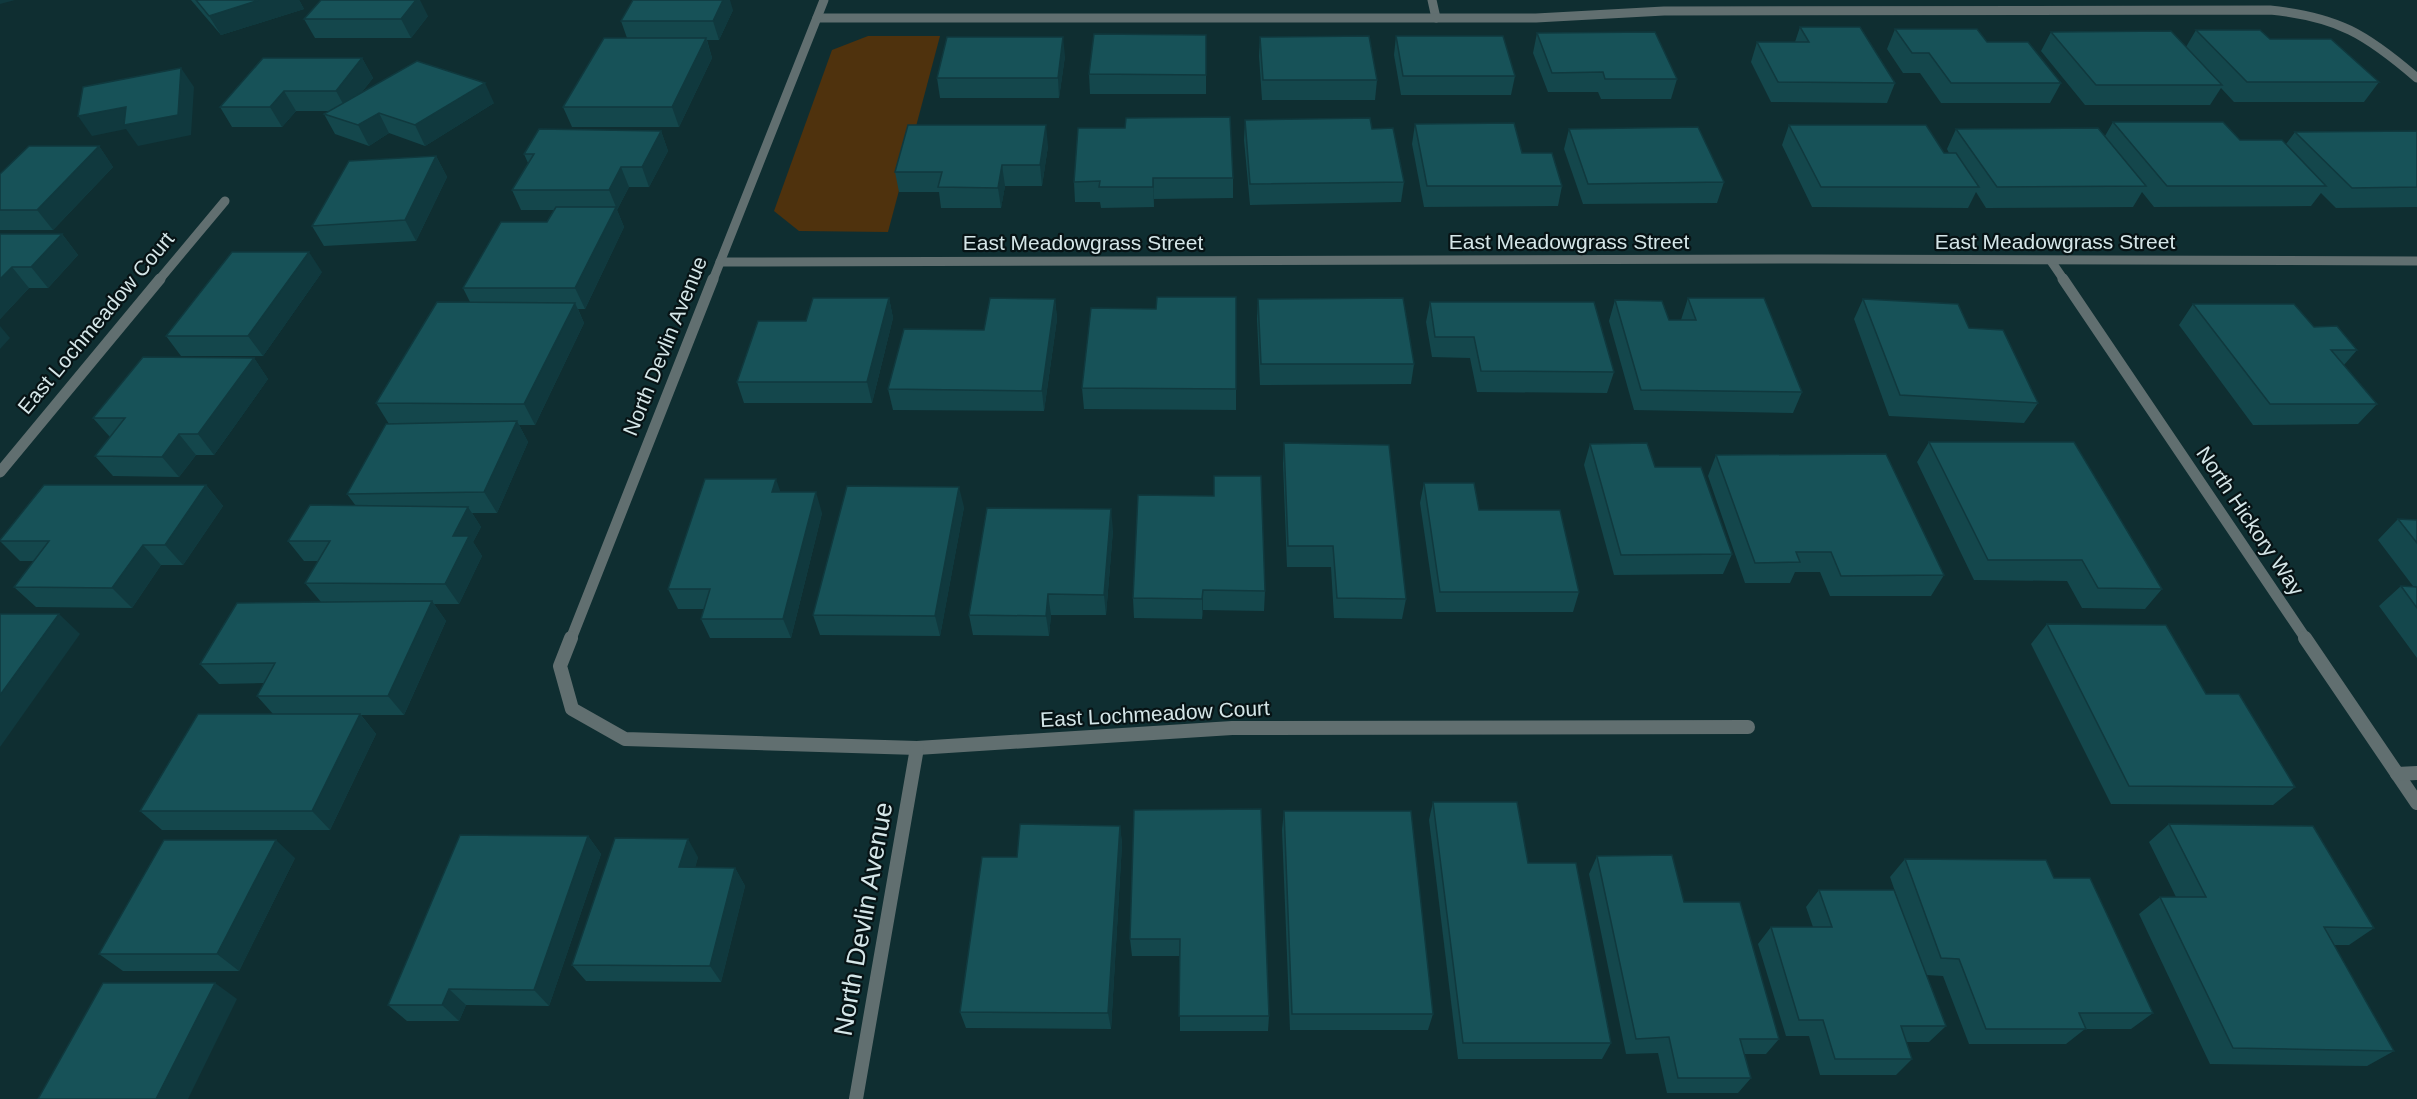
<svg xmlns="http://www.w3.org/2000/svg" width="2417" height="1099" viewBox="0 0 2417 1099" font-family="Arial,sans-serif">
<style>
.green{fill:#4f320d}
.lines{fill:none;stroke-linecap:round;stroke-linejoin:round}
.street-far2{stroke:#616f70;stroke-width:9}
.street-far1{stroke:#616f70;stroke-width:11}
.street{stroke:#616f70;stroke-width:14}
.wall{fill:#14474c}
.shaded-wall{fill:#10393e}
.building{fill:#175258;stroke:#10393e;stroke-width:1.5}
.labels{text-anchor:middle;stroke-width:4.5;stroke-linejoin:round;paint-order:stroke}
.street-label{font-size:21px;fill:#d5e6e8;stroke:#071315}
.near-street-label{font-size:26px;fill:#d5e6e8;stroke:#071315}
</style>
<rect width="100%" height="100%" fill="#0f2e31"/>
<!-- green -->
<polygon class="green" points="868,36 940,36 888,232 799,231 774,211 832,50"/>
<g class="lines">
<!-- street-far2 -->
<g class="street-far2">
<polyline points="1432,0 1436,18"/>
<path d="M817,18h719l128,-7 606,-1c68,7 96,24 147,68"/>
<polyline points="2051,261 2064,280"/>
<polyline points="720,262 1817,259 2417,261"/>
<polyline points="159,280 225,201"/>
<polyline points="713,280 824,0"/>
</g>
<!-- street-far1 -->
<g class="street-far1">
<polyline points="2063,279 2306,639"/>
<polyline points="0,472 160,279"/>
<polyline points="571,639 713,279"/>
</g>
<!-- street -->
<g class="street">
<polyline points="571,638 560,666 572,709 625,739 917,748 1232,728 1748,727"/>
<polyline points="2305,638 2417,803"/>
<polyline points="2397,774 2417,773"/>
<polyline points="856,1099 917,748"/>
</g>
</g>
<!-- wall -->
<g class="wall">
<polygon points="191,0 299,0 304,9 221,35"/>
<polygon points="733,10 719,40 707,40 712,58 679,127 572,127 563,107 627,38 621,21"/>
<polygon points="428,16 411,38 315,38 304,19"/>
<polygon points="1800,27 1895,83 1887,103 1771,102 1751,62 1757,42 1795,42"/>
<polygon points="1895,29 2061,83 2050,103 1941,103 1920,73 1903,73 1887,49"/>
<polygon points="2196,30 2270,39 2379,82 2364,102 2234,102 2221,88 2210,105 2085,105 2041,51 2051,32 2186,47"/>
<polygon points="1537,33 1677,79 1671,99 1601,99 1598,92 1548,92 1533,53"/>
<polygon points="1206,35 1206,94 1090,94 1089,74"/>
<polygon points="1396,36 1515,76 1511,95 1401,95 1394,55"/>
<polygon points="1260,37 1377,80 1375,100 1262,100 1259,56"/>
<polygon points="1065,56 1059,98 940,98 937,78"/>
<polygon points="362,58 373,78 361,93 494,103 425,146 389,133 369,146 335,134 324,114 330,111 296,111 282,127 232,127 220,107"/>
<polygon points="1245,120 1372,129 1404,182 1401,202 1250,205 1244,140"/>
<polygon points="2113,122 2240,140 2286,144 2295,132 2417,131 2417,207 2336,208 2321,193 2311,206 2154,207 2142,192 2133,207 1986,208 1976,192 1968,208 1812,207 1782,145 1789,125 1944,153 1949,153 1947,149 1956,129 2105,136"/>
<polygon points="1415,124 1522,153 1562,186 1558,206 1424,207 1412,144"/>
<polygon points="1078,128 1233,178 1233,198 1154,199 1154,207 1101,208 1100,202 1075,202 1074,182"/>
<polygon points="1569,129 1724,182 1717,203 1583,204 1564,149"/>
<polygon points="661,131 668,151 649,187 629,187 617,210 624,227 585,309 578,309 584,323 535,425 519,425 528,442 497,513 472,513 481,527 473,542 482,556 459,604 434,604 446,621 404,715 361,715 376,734 330,830 162,830 140,811 273,714 257,696 264,683 219,684 200,664 321,602 305,583 318,561 304,561 288,541 356,506 347,494 389,424 376,403 470,302 463,288 547,222 554,210 521,210 512,190 528,163 524,154"/>
<polygon points="99,146 113,167 53,230 0,230 0,174"/>
<polygon points="1048,146 1042,186 1005,186 1001,208 941,208 939,192 899,192 895,172"/>
<polygon points="436,156 447,177 416,241 324,246 312,226"/>
<polygon points="0,234 62,234 78,255 48,288 29,288 0,319"/>
<polygon points="322,272 263,356 181,356 166,336"/>
<polygon points="889,298 893,318 872,403 744,403 737,382"/>
<polygon points="1688,298 1802,392 1793,413 1634,410 1609,321 1615,300 1669,320 1681,320"/>
<polygon points="1055,299 1057,319 1044,411 893,410 888,389 984,330"/>
<polygon points="1258,299 1414,364 1411,384 1260,385 1257,319"/>
<polygon points="1863,299 1969,328 2038,403 2024,423 1889,416 1854,319"/>
<polygon points="1430,302 1614,372 1607,393 1477,392 1470,358 1432,357 1426,322"/>
<polygon points="2193,304 2314,327 2357,350 2344,365 2377,404 2358,424 2253,425 2179,325"/>
<polygon points="254,358 268,379 214,455 196,455 179,477 113,476 95,456 110,437 93,418"/>
<polygon points="1082,388 1236,389 1236,410 1084,409"/>
<polygon points="1929,442 2162,589 2145,609 2082,608 2067,581 1974,580 1917,462"/>
<polygon points="1284,443 1406,599 1402,619 1334,618 1331,567 1287,567 1283,464"/>
<polygon points="1590,444 1655,467 1732,554 1723,574 1614,575 1584,465"/>
<polygon points="1716,455 1944,575 1931,596 1830,596 1820,572 1795,572 1790,583 1745,583 1708,476"/>
<polygon points="1424,483 1479,510 1579,592 1573,612 1436,612 1420,503"/>
<polygon points="206,485 223,506 183,565 161,565 132,608 36,607 14,587 34,561 20,561 0,541 0,540"/>
<polygon points="781,492 822,513 791,638 710,638 701,619 704,609 678,609 668,589"/>
<polygon points="1138,495 1265,591 1264,611 1203,610 1202,619 1134,618 1133,598"/>
<polygon points="964,507 940,636 820,635 813,615"/>
<polygon points="2398,519 2417,520 2417,658 2379,606 2401,586 2413,586 2378,540"/>
<polygon points="1113,530 1106,615 1051,615 1049,636 973,635 969,615"/>
<polygon points="2047,624 2206,694 2295,787 2273,805 2111,804 2031,644"/>
<polygon points="1433,802 1611,1043 1602,1059 1458,1059 1429,820"/>
<polygon points="1134,810 1269,1016 1268,1031 1180,1031 1180,956 1132,956 1130,939"/>
<polygon points="1284,811 1433,1014 1428,1030 1290,1030 1282,830"/>
<polygon points="2169,824 2374,928 2349,945 2334,945 2394,1051 2367,1066 2210,1064 2139,914 2160,897 2176,897 2149,842"/>
<polygon points="1120,826 1122,844 1111,1029 966,1028 960,1012 1017,857"/>
<polygon points="588,836 601,854 549,1006 466,1005 459,1021 407,1021 388,1005"/>
<polygon points="1597,856 1684,902 1779,1039 1766,1054 1744,1054 1751,1078 1738,1093 1667,1093 1658,1053 1626,1054 1589,874"/>
<polygon points="698,857 695,867 735,868 745,886 721,982 586,981 572,965"/>
<polygon points="295,858 239,971 123,971 99,954"/>
<polygon points="1905,859 2054,878 2153,1013 2131,1029 2085,1029 2066,1044 1969,1044 1943,976 1926,975 1946,1026 1929,1042 1906,1042 1912,1059 1896,1075 1820,1075 1809,1036 1786,1036 1758,944 1771,927 1813,927 1806,907 1819,890 1906,923 1890,877"/>
</g>
<!-- shaded-wall -->
<g class="shaded-wall">
<polygon points="0,0 15,0 0,4"/>
<polygon points="259,0 299,0 304,9 221,35 209,16"/>
<polygon points="404,0 420,0 428,16 411,38 401,19"/>
<polygon points="720,0 730,0 733,10 719,40 713,21"/>
<polygon points="1063,37 1065,56 1059,98 1058,78"/>
<polygon points="706,38 712,58 679,127 672,107"/>
<polygon points="362,58 373,78 347,111 336,91"/>
<polygon points="181,68 194,87 191,135 138,146 126,129 92,136 78,116 126,107"/>
<polygon points="485,83 494,103 425,146 415,125"/>
<polygon points="284,91 296,111 282,127 270,107"/>
<polygon points="379,113 389,133 369,146 358,125"/>
<polygon points="1046,125 1048,146 1042,186 1040,165"/>
<polygon points="661,131 668,151 649,187 642,167"/>
<polygon points="99,146 113,167 53,230 37,210"/>
<polygon points="436,156 447,177 416,241 405,220"/>
<polygon points="1002,165 1005,186 1001,208 998,188"/>
<polygon points="621,167 629,187 617,210 624,227 585,309 575,288 616,207 609,190"/>
<polygon points="1153,178 1154,199 1154,207 1153,187"/>
<polygon points="62,234 78,255 48,288 31,267"/>
<polygon points="309,252 322,272 263,356 248,336"/>
<polygon points="12,267 29,288 0,319 0,279"/>
<polygon points="889,298 893,318 872,403 867,382"/>
<polygon points="1055,299 1057,319 1044,411 1042,391"/>
<polygon points="575,303 584,323 535,425 524,404"/>
<polygon points="0,326 10,338 0,349"/>
<polygon points="254,358 268,379 214,455 198,434"/>
<polygon points="517,421 528,442 497,513 484,492"/>
<polygon points="179,434 196,455 179,477 162,457"/>
<polygon points="776,479 783,499 772,492"/>
<polygon points="206,485 223,506 183,565 165,545"/>
<polygon points="959,487 964,507 940,636 935,616"/>
<polygon points="816,492 822,513 791,638 783,619"/>
<polygon points="468,507 481,527 473,542 482,556 459,604 445,584 453,536"/>
<polygon points="1111,509 1113,530 1106,615 1104,595"/>
<polygon points="143,545 161,565 132,608 112,588"/>
<polygon points="1203,590 1203,610 1202,619 1202,599"/>
<polygon points="1048,594 1051,615 1049,636 1046,616"/>
<polygon points="432,601 446,621 404,715 388,696"/>
<polygon points="59,614 80,634 0,747 0,695"/>
<polygon points="360,714 376,734 330,830 312,811"/>
<polygon points="1120,826 1122,844 1111,1029 1108,1013"/>
<polygon points="588,836 601,854 549,1006 534,990"/>
<polygon points="688,839 698,857 691,885 679,867"/>
<polygon points="276,840 295,858 239,971 217,954"/>
<polygon points="735,868 745,886 721,982 710,966"/>
<polygon points="215,983 237,999 188,1099 156,1099"/>
<polygon points="449,989 466,1005 459,1021 442,1005"/>
</g>
<!-- building -->
<g class="building">
<polygon points="196,0 259,0 209,16"/>
<polygon points="321,0 416,0 401,19 304,19"/>
<polygon points="633,0 723,0 713,21 621,21"/>
<polygon points="1800,27 1860,27 1895,83 1778,82 1757,42 1809,42"/>
<polygon points="1895,29 1977,29 1987,42 2028,42 2061,83 1951,83 1929,53 1912,53"/>
<polygon points="2196,30 2260,30 2270,39 2331,39 2379,82 2247,82"/>
<polygon points="2171,31 2222,85 2096,85 2051,32"/>
<polygon points="1655,32 1677,79 1605,79 1603,72 1552,73 1537,33"/>
<polygon points="1094,34 1206,35 1206,75 1089,74"/>
<polygon points="1369,36 1377,80 1263,80 1260,37"/>
<polygon points="1396,36 1503,36 1515,76 1403,76"/>
<polygon points="947,37 1063,37 1058,78 937,78"/>
<polygon points="604,38 706,38 672,107 563,107"/>
<polygon points="263,58 362,58 336,91 284,91 270,107 220,107"/>
<polygon points="417,61 485,83 415,125 379,113 358,125 324,114"/>
<polygon points="181,68 178,115 124,125 126,107 78,116 83,87"/>
<polygon points="1230,117 1233,178 1153,178 1153,187 1099,187 1100,181 1074,182 1078,128 1125,128 1126,118"/>
<polygon points="1370,118 1372,129 1393,128 1404,182 1250,184 1245,120"/>
<polygon points="2113,122 2223,122 2240,140 2282,140 2326,186 2167,186"/>
<polygon points="1514,123 1522,153 1552,153 1562,186 1427,186 1415,124"/>
<polygon points="908,125 1046,125 1040,165 1002,165 998,188 938,187 942,172 895,172"/>
<polygon points="1789,125 1926,125 1944,153 1956,153 1979,187 1821,187"/>
<polygon points="1698,127 1724,182 1588,184 1569,129"/>
<polygon points="2098,128 2146,186 1997,187 1956,129"/>
<polygon points="539,129 661,131 642,167 621,167 609,190 512,190 534,154 524,154"/>
<polygon points="2417,131 2417,187 2352,188 2295,132"/>
<polygon points="29,146 99,146 37,210 0,210 0,174"/>
<polygon points="436,156 405,220 312,226 349,161"/>
<polygon points="556,207 616,207 575,288 463,288 501,222 547,222"/>
<polygon points="0,234 62,234 31,267 12,267 0,279"/>
<polygon points="232,252 309,252 248,336 166,336"/>
<polygon points="1157,297 1236,297 1236,389 1082,388 1091,308 1156,309"/>
<polygon points="813,298 889,298 867,382 737,382 758,321 806,321"/>
<polygon points="990,298 1055,299 1042,391 888,389 904,329 984,330"/>
<polygon points="1403,298 1414,364 1261,364 1258,299"/>
<polygon points="1688,298 1764,298 1802,392 1641,390 1615,300 1662,301 1669,320 1696,320"/>
<polygon points="1863,299 1958,304 1969,328 2003,330 2038,403 1900,395"/>
<polygon points="437,302 575,303 524,404 376,403"/>
<polygon points="1430,302 1594,302 1614,372 1481,371 1474,337 1435,337"/>
<polygon points="2193,304 2294,304 2314,327 2337,326 2357,350 2331,350 2377,404 2270,404"/>
<polygon points="143,357 254,358 198,434 179,434 162,457 95,456 125,418 93,418"/>
<polygon points="517,421 484,492 347,494 386,424"/>
<polygon points="1929,442 2074,442 2162,589 2098,588 2082,560 1988,560"/>
<polygon points="1284,443 1389,445 1406,599 1337,598 1333,546 1288,546"/>
<polygon points="1647,443 1655,467 1701,467 1732,554 1621,555 1590,444"/>
<polygon points="1886,454 1944,575 1841,576 1831,552 1796,552 1800,562 1755,563 1716,455"/>
<polygon points="1214,476 1261,476 1265,591 1203,590 1202,599 1133,598 1138,495 1214,496"/>
<polygon points="705,479 776,479 772,492 816,492 783,619 701,619 710,589 668,589"/>
<polygon points="1424,483 1474,483 1479,510 1560,510 1579,592 1440,592"/>
<polygon points="44,485 206,485 165,545 143,545 112,588 14,587 49,541 0,541 0,540"/>
<polygon points="847,486 959,487 935,616 813,615"/>
<polygon points="310,505 468,507 453,536 469,536 445,584 305,583 330,541 288,541"/>
<polygon points="987,508 1111,509 1104,595 1048,594 1046,616 969,615"/>
<polygon points="2398,519 2417,520 2417,543"/>
<polygon points="2401,586 2417,587 2417,608"/>
<polygon points="432,601 388,696 257,696 275,663 200,664 237,603"/>
<polygon points="0,614 59,614 0,695"/>
<polygon points="2047,624 2166,625 2206,694 2239,694 2295,787 2129,786"/>
<polygon points="198,714 360,714 312,811 140,811"/>
<polygon points="1433,802 1517,802 1528,863 1576,863 1611,1043 1463,1043"/>
<polygon points="1261,809 1269,1016 1179,1016 1180,939 1130,939 1134,810"/>
<polygon points="1284,811 1411,811 1433,1014 1292,1014"/>
<polygon points="1020,824 1120,826 1108,1013 960,1012 982,857 1017,857"/>
<polygon points="2169,824 2313,826 2374,928 2324,927 2394,1051 2233,1048 2160,897 2206,897"/>
<polygon points="460,835 588,836 534,990 449,989 442,1005 388,1005"/>
<polygon points="615,838 688,839 679,867 735,868 710,966 572,965"/>
<polygon points="164,840 276,840 217,954 99,954"/>
<polygon points="1672,855 1684,902 1740,902 1779,1039 1740,1039 1751,1078 1678,1078 1669,1037 1636,1039 1597,856"/>
<polygon points="1905,859 2046,860 2054,878 2090,878 2153,1013 2079,1013 2086,1029 1986,1029 1959,959 1941,958"/>
<polygon points="1819,890 1894,890 1946,1026 1901,1026 1912,1059 1835,1059 1823,1020 1799,1020 1771,927 1832,927"/>
<polygon points="103,983 215,983 156,1099 38,1099"/>
</g>
<g class="labels">
<!-- street labels -->
<g class="street-label">
<text x="1569" y="249">East Meadowgrass Street</text>
<text x="2055" y="249">East Meadowgrass Street</text>
<text x="1083" y="250">East Meadowgrass Street</text>
<text transform="translate(96 323) rotate(-50)" y="7">East Lochmeadow Court</text>
<text transform="translate(665 346) rotate(-68)" y="7">North Devlin Avenue</text>
<text transform="translate(2250 521) rotate(56)" y="7">North Hickory Way</text>
<text transform="translate(1155 714) rotate(-3)" y="7">East Lochmeadow Court</text>
</g>
<!-- near-street labels -->
<g class="near-street-label">
<text transform="translate(863 919) rotate(-80)" y="9">North Devlin Avenue</text>
</g>
</g>
</svg>
